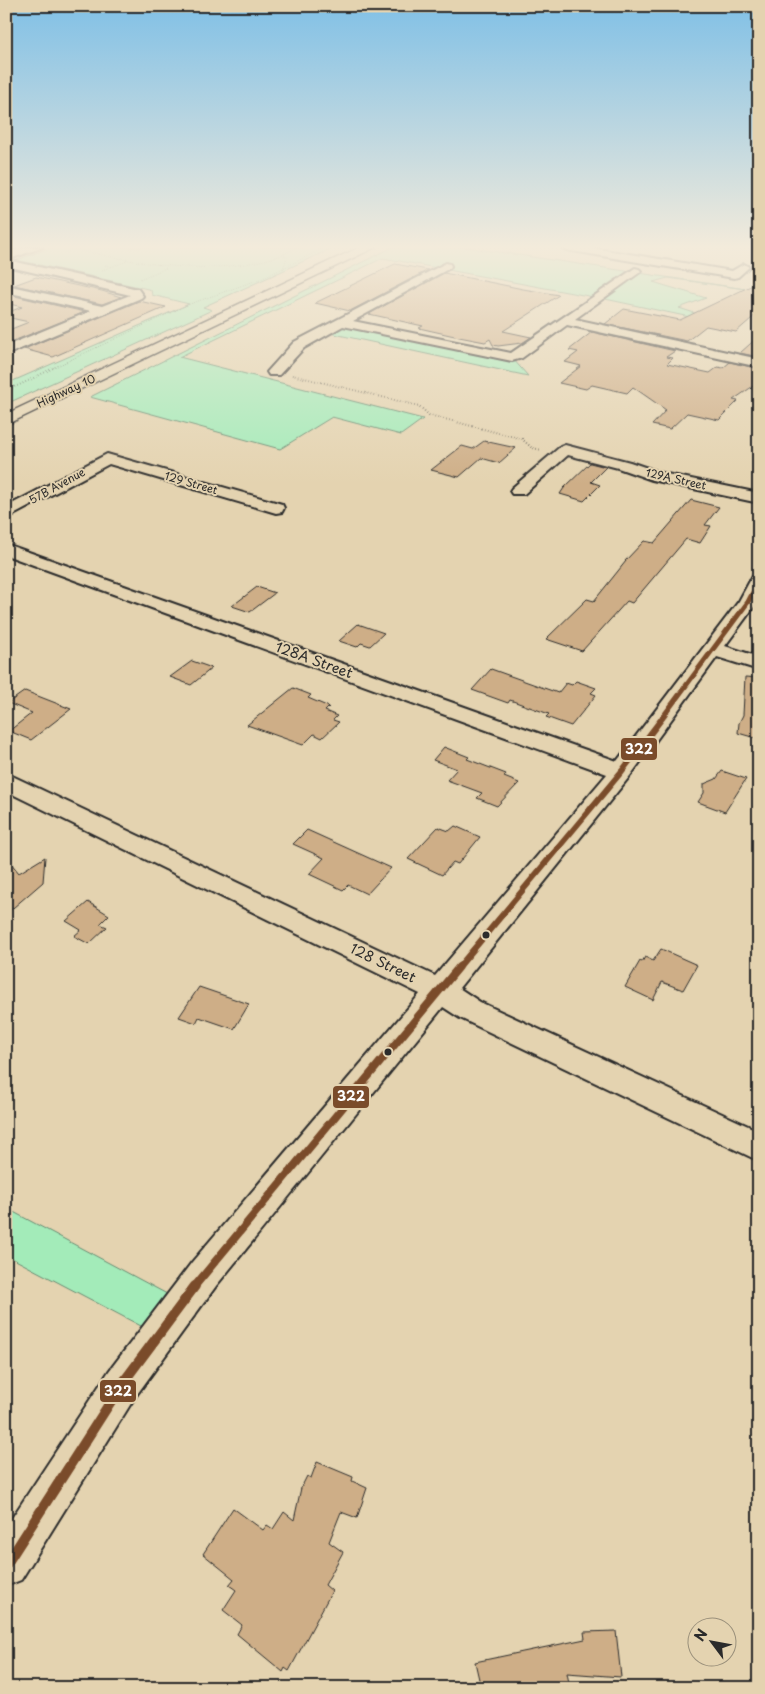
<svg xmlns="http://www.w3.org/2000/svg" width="765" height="1694" viewBox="0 0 765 1694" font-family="'Playpen Sans',sans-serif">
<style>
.green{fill:#a3ebb9;stroke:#678b72}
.building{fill:#ceae87;stroke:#2b2b2b}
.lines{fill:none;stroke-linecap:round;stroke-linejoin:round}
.minor-casing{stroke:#2b2b2b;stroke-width:4}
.highway-casing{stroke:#2b2b2b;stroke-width:3}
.path-far1{stroke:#2b2b2b;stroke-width:1;stroke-dasharray:0.5 2;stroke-linecap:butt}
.path{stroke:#2b2b2b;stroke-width:2;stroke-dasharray:0.5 2.5;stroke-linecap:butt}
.minor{fill:#e4d3b0;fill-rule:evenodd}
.highway{fill:#e4d3b0;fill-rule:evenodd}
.bus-1-far3-casing{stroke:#e4d3b0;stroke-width:8}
.bus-1-far2-casing{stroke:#e4d3b0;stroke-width:10}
.bus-1-far1-casing{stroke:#e4d3b0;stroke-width:12}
.bus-1-casing{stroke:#e4d3b0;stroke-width:14}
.bus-1-far3{stroke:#7a4b2a;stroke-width:5}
.bus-1-far2{stroke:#7a4b2a;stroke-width:6}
.bus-1-far1{stroke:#7a4b2a;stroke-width:8}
.bus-1{stroke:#7a4b2a;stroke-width:10}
.bus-dot{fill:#2b2b2b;stroke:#e4d3b0;stroke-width:2}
.labels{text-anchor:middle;stroke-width:4;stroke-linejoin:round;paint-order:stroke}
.far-street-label{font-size:11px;fill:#2b2b2b;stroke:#e4d3b0}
.street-label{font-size:14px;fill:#2b2b2b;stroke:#e4d3b0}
.line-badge{stroke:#e4d3b0;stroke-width:2}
.badge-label{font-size:14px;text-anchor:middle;font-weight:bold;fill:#fff}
</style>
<rect width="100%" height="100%" fill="#e4d3b0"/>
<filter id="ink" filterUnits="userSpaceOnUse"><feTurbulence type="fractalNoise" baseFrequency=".02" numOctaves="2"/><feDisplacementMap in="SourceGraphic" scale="10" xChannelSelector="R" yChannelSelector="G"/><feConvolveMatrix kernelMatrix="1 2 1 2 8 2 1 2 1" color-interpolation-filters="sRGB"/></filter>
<g filter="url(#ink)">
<!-- green -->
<g class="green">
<polygon points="52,247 335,247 203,307 212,310 6,404 6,384 189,304 152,295 151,290 148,289 17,260"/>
<polygon points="393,247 465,247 759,291 668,278 653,282 706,298 679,308 713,319 713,322 610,300 383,258 179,357 423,419 401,435 332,417 280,449 90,397"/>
<polygon points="342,323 513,359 528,376 325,332"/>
<polygon points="6,1208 182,1302 160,1336 6,1255"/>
</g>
<!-- building -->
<g class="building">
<polygon points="395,264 428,270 350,311 315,303"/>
<polygon points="444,273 523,289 559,295 503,331 531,337 522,343 498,346 493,345 490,339 485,342 459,337 419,328 423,326 369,314"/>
<polygon points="36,277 102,291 121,297 102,304 14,285"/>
<polygon points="759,282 759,312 736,332 706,326 687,341 605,324 624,309 680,320"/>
<polygon points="6,294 85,312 6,344 6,331 29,322 6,317 6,313 22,307 6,303"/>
<polygon points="139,301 166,307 53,357 24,349"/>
<polygon points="592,332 675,351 666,357 673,358 667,364 710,373 718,367 723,368 730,362 759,369 759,382 733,400 738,401 719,420 687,413 670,429 652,425 666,410 633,387 627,393 592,385 586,389 559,383 581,366 565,362 578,352 569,350"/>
<polygon points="759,336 759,357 740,353"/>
<polygon points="484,441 516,448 499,463 481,458 459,477 431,470 462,446 473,449"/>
<polygon points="590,463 606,467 591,482 600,485 584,501 560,494 564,488"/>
<polygon points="691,500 719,507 705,525 711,526 700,543 686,539 632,603 627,601 582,651 546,639 587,599 594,601 626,561 625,561 644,541 654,543"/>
<polygon points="257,587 275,593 250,612 232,606"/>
<polygon points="358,624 384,633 370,646 361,643 357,647 339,641"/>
<polygon points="192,661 212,668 191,685 170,677"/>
<polygon points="491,669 558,693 566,683 572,685 576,681 596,688 591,693 596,695 571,726 546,717 549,714 510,700 508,703 472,690"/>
<polygon points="745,677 759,678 759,739 738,733 739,723 743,715"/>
<polygon points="293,688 311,695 308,698 329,707 325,711 337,716 333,720 339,722 322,738 314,734 303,745 247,725"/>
<polygon points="25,691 71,709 31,740 9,731 32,713 8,703"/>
<polygon points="444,747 469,757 467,759 506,774 504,777 519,783 497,806 477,798 482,793 447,780 457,769 433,760"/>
<polygon points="722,771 746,779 725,812 698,802 704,793 704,784 716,779"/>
<polygon points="455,826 480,837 458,864 453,862 442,875 408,859 438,827 449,831"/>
<polygon points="307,830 391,868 367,894 348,885 343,890 309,874 324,858 293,844"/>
<polygon points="6,857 19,873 45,857 43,882 6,914"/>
<polygon points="88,902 109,915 100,924 107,927 89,944 74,936 81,930 66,921"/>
<polygon points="661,949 697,965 683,990 662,982 653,1000 625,987 640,961 642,962 645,957 653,961"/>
<polygon points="199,987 249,1004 234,1029 199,1017 196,1023 179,1017"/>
<polygon points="317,1462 353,1477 352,1481 367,1488 357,1518 341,1512 329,1542 343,1552 325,1585 332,1591 289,1671 285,1668 283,1672 237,1634 242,1625 223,1610 236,1590 229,1585 234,1579 203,1554 233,1508 263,1530 267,1525 273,1529 284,1512 294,1520 301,1488 307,1476 311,1478"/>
<polygon points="616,1631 621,1677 567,1673 570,1688 481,1688 475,1662 585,1639 584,1632"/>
</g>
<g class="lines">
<defs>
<g id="minor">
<polygon points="26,247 43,247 7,260 138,289 143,296 141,298 6,355 6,346 91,311 6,292 6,285 102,306 130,295 6,266 6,253"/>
<polygon points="561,247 587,247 732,271 744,264 749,267 738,277 734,278 566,250"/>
<polygon points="446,263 450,264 451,266 450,268 353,321 511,353 635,268 639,269 641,271 639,273 575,319 759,359 759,367 567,325 522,358 512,361 343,326 304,348 279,375 269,375 267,372 294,342"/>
<polygon points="565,445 630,462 662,473 759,493 759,503 652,480 618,468 568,455 524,494 512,494 510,491 512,488 560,447"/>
<polygon points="107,454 282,504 284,508 282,512 276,513 109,464 6,519 6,507"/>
<polygon points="6,544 617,761 739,601 752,577 759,575 759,600 725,646 759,657 759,670 717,657 630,776 459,988 480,1002 759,1131 759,1161 460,1018 443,1007 216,1286 135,1397 21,1580 6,1586 6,1527 109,1371 192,1262 420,994 6,791 6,773 435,976 607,774 6,555"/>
</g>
<polygon id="highway" points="360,247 376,247 6,425 6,414"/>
</defs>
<!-- minor casing -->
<use href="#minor" class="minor-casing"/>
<!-- highway casing -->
<use href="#highway" class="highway-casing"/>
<!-- path-far1 -->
<g class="path-far1">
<path d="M65,247c62,13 122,28 185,16 16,-3 32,-6 46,-16"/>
<polyline points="66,252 80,247"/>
<polyline points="105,265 111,267"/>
<polyline points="283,269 287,257 284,255"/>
<polyline points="102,270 127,261"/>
<polyline points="140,279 166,268"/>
<polyline points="53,368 187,305 263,278 326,247"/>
</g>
<!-- path -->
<g class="path">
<polyline points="292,375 419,406 429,415 522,439 532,448 542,450"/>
<path d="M6,390c18,-6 33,-15 49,-23"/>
</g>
<!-- minor -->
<use href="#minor" class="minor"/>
<!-- highway -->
<use href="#highway" class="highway"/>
<defs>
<polyline id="bus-1-far3" points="662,718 748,602 759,581"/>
<polyline id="bus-1-far2" points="458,968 622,771 663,717"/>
<polyline id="bus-1-far1" points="194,1287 459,967"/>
<polyline id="bus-1" points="6,1565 122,1384 195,1286"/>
</defs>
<!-- bus-1-far3 casing -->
<use href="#bus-1-far3" class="bus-1-far3-casing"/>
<!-- bus-1-far2 casing -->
<use href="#bus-1-far2" class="bus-1-far2-casing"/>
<!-- bus-1-far1 casing -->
<use href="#bus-1-far1" class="bus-1-far1-casing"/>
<!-- bus-1 casing -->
<use href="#bus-1" class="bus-1-casing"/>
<!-- bus-1-far3 -->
<use href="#bus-1-far3" class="bus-1-far3"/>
<!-- bus-1-far2 -->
<use href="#bus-1-far2" class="bus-1-far2"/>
<!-- bus-1-far1 -->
<use href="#bus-1-far1" class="bus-1-far1"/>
<!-- bus-1 -->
<use href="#bus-1" class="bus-1"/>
</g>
</g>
<!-- sky -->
<linearGradient id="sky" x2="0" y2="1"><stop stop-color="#80c0e6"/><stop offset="0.51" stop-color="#f3ebdb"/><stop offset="1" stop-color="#f3ebdb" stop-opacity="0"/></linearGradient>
<rect width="765" height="484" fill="url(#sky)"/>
<!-- markers -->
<g class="bus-dot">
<circle cx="486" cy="935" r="4.5"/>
<circle cx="388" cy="1052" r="4.5"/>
</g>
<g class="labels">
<!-- far-street labels -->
<g class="far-street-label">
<text transform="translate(66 391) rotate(-25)" y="4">Highway 10</text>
<text transform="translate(676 479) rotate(13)" y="4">129A Street</text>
<text transform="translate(191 483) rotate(16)" y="4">129 Street</text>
<text transform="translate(57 486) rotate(-29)" y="4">57B Avenue</text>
</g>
<!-- street labels -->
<g class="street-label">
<text transform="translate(314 660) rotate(20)" y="5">128A Street</text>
<text transform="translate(383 963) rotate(26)" y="5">128 Street</text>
</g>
</g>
<g class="line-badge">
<rect x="620" y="737" width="38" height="24" rx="5" fill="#7a4b2a"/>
<rect x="332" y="1085" width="38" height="24" rx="5" fill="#7a4b2a"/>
<rect x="99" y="1379" width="38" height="24" rx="5" fill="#7a4b2a"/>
</g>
<g class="badge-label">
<text x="639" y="754">322</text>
<text x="351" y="1101">322</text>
<text x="118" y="1396">322</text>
</g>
<!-- margin -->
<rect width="765" height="1694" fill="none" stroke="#e4d3b0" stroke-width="25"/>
<rect x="12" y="12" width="740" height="1669" fill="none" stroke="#2b2b2b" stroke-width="2" filter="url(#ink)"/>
<!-- north arrow -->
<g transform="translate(712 1642) rotate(302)"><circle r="24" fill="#e4d3b0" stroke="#9a907b"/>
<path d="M0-4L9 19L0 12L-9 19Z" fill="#2b2b2b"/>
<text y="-8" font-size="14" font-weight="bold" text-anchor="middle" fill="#2b2b2b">N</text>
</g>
</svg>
